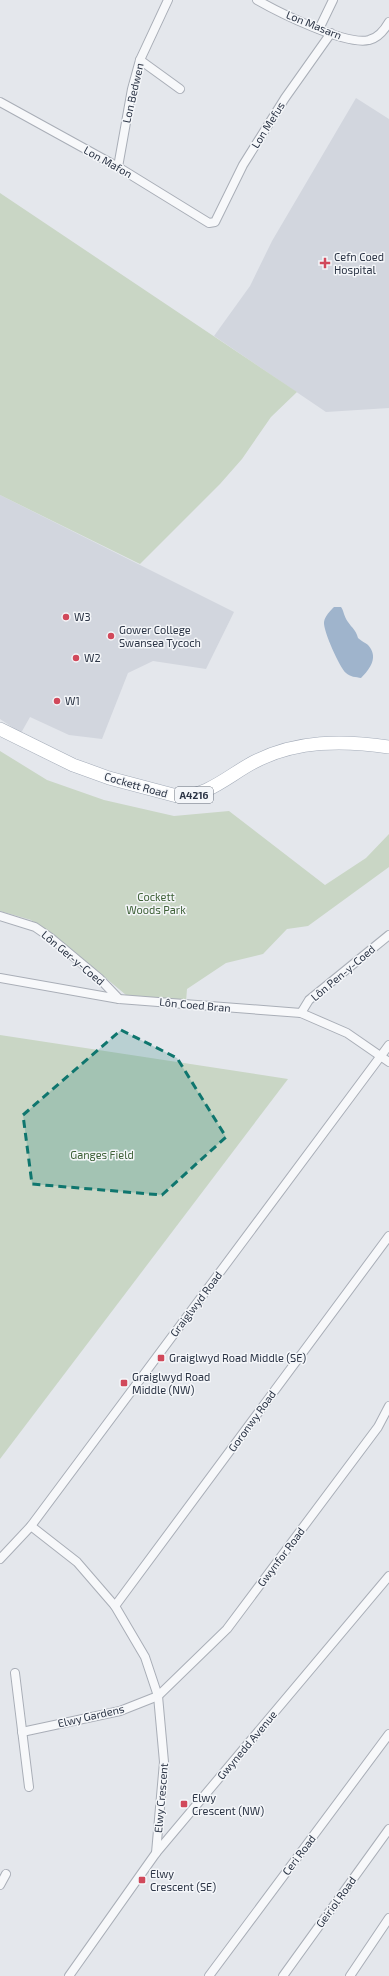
<svg xmlns="http://www.w3.org/2000/svg" width="389" height="1976" viewBox="0 0 389 1976" font-family="'Exo 2',sans-serif">
<style>
.built{fill:#d2d6de}
.green{fill:#c9d6c5}
.water{fill:#9fb4cc}
.lines{fill:none;stroke-linecap:round;stroke-linejoin:round}
.minor-casing{stroke:#a9aeb7;stroke-width:10}
.primary-casing{stroke:#a3abb8;stroke-width:14}
.minor{stroke:#f7f8fa;stroke-width:8}
.primary{stroke:#fff;stroke-width:13}
.marked{fill:#0f766e;fill-opacity:0.2;stroke:#0f766e;stroke-width:3;stroke-dasharray:8 5;stroke-linejoin:round}
.poi-dot{fill:#d1495b;stroke:#f4f6f9;stroke-width:1.5}
.labels{text-anchor:middle;stroke-width:3;stroke-linejoin:round;paint-order:stroke}
.shield{fill:#f4f6f9;stroke:#676e7b;stroke-width:1}
.shield-label{font-size:10px;font-weight:bold;fill:#2b3445}
.street-label{font-size:11px;fill:#2b3445;stroke:#f4f6f9}
.poi-label{font-size:11px;fill:#2b3445;stroke:#f4f6f9;text-anchor:start}
.park-label{font-size:11px;fill:#3f6138;stroke:#f4f6f9}
</style>
<rect width="100%" height="100%" fill="#e4e7ec"/>
<!-- built -->
<g class="built">
<polygon points="356,98 389,119 389,408 326,412 214,336 250,286 272,241"/>
<polygon points="0,495 234,612 206,669 153,661 128,673 102,739 69,735 30,717 21,733 0,719"/>
</g>
<!-- green -->
<g class="green">
<polygon points="0,193 297,392 271,417 242,459 220,484 140,564 0,495"/>
<polygon points="0,751 47,780 104,800 174,816 229,811 325,885 366,858 389,834 389,867 308,926 287,929 263,954 226,963 187,989 186,1002 126,995 59,939 31,920 0,911"/>
<polygon points="0,1035 288,1079 0,1459"/>
</g>
<!-- water -->
<path class="water" d="M334,607h7c3,4 3,10 7,15 4,6 8,8 10,16 3,3 8,5 10,7 11,12 2,24 -7,33 -5,-1 -11,-1 -15,-5 -6,-5 -23,-42 -22,-51 1,-6 6,-11 10,-15z"/>
<g class="lines">
<defs>
<g id="minor">
<path d="M257,0c21,12 89,46 112,40 9,-2 16,-11 20,-18"/>
<polyline points="319,29 333,0"/>
<polyline points="140,60 180,89"/>
<polyline points="0,102 118,167 209,223 215,222 243,165 285,98 331,33"/>
<polyline points="118,167 132,89 140,60 168,0"/>
<polyline points="0,916 35,927 51,938 99,978 119,999"/>
<polyline points="0,978 119,999 301,1013 347,1033 389,1062"/>
<polyline points="301,1013 309,1000 389,935"/>
<polyline points="31,1526 77,1562 115,1606 145,1657 158,1696 164,1762 156,1853"/>
<polyline points="0,1559 31,1526 389,1045"/>
<polyline points="115,1606 389,1236"/>
<polyline points="15,1673 29,1787"/>
<polyline points="22,1732 120,1711 158,1696 227,1629 378,1427 389,1406"/>
<polyline points="0,1885 6,1874"/>
<polyline points="69,1976 156,1853 389,1576"/>
<polyline points="209,1976 389,1734"/>
<polyline points="283,1976 389,1829"/>
<polyline points="350,1976 389,1918"/>
</g>
<path id="primary" d="M0,729l73,36 36,13 68,18c29,2 52,-21 77,-34 42,-22 89,-22 135,-15"/>
</defs>
<!-- minor casing -->
<use href="#minor" class="minor-casing"/>
<!-- primary casing -->
<use href="#primary" class="primary-casing"/>
<!-- minor -->
<use href="#minor" class="minor"/>
<!-- primary -->
<use href="#primary" class="primary"/>
</g>
<!-- marked area -->
<path class="marked" d="M121,1030l56,28 49,79 -64,58 -130,-11 -9,-69z"/>
<!-- markers -->
<g class="poi-dot">
<path d="M323 257h4v4h4v4h-4v4h-4v-4h-4v-4h4z"/>
<circle cx="66" cy="617" r="4"/>
<circle cx="111" cy="636" r="4"/>
<circle cx="76" cy="658" r="4"/>
<circle cx="57" cy="701" r="4"/>
<rect x="157" y="1354" width="8" height="8" rx="2"/>
<rect x="120" y="1379" width="8" height="8" rx="2"/>
<rect x="180" y="1800" width="8" height="8" rx="2"/>
<rect x="138" y="1876" width="8" height="8" rx="2"/>
</g>
<g class="labels">
<!-- shield labels -->
<rect class="shield" x="175" y="787" width="38" height="16" rx="3"/>
<g class="shield-label">
<text x="194" y="799">A4216</text>
</g>
<!-- street labels -->
<g class="street-label">
<text transform="translate(314 25) rotate(22)" y="4">Lon Masarn</text>
<text transform="translate(133 93) rotate(-77)" y="4">Lon Bedwen</text>
<text transform="translate(268 125) rotate(-58)" y="4">Lon Mefus</text>
<text transform="translate(108 162) rotate(29)" y="4">Lon Mafon</text>
<text transform="translate(136 785) rotate(16)" y="4">Cockett Road</text>
<text transform="translate(73 958) rotate(40)" y="4">Lôn Ger-y-Coed</text>
<text transform="translate(343 973) rotate(-40)" y="4">Lôn Pen-y-Coed</text>
<text transform="translate(195 1005) rotate(5)" y="4">Lôn Coed Bran</text>
<text transform="translate(196 1304) rotate(-53)" y="4">Graiglwyd Road</text>
<text transform="translate(252 1421) rotate(-54)" y="4">Goronwy Road</text>
<text transform="translate(281 1557) rotate(-53)" y="4">Gwynfor Road</text>
<text transform="translate(91 1716) rotate(-13)" y="4">Elwy Gardens</text>
<text transform="translate(247 1745) rotate(-50)" y="4">Gwynedd Avenue</text>
<text transform="translate(161 1798) rotate(-85)" y="4">Elwy Crescent</text>
<text transform="translate(299 1855) rotate(-53)" y="4">Ceri Road</text>
<text transform="translate(336 1902) rotate(-54)" y="4">Geiriol Road</text>
</g>
<!-- poi labels -->
<g class="poi-label">
<text x="334" y="261">Cefn Coed<tspan x="334" dy="13">Hospital</tspan></text>
<text x="74" y="621">W3</text>
<text x="119" y="634">Gower College<tspan x="119" dy="13">Swansea Tycoch</tspan></text>
<text x="84" y="662">W2</text>
<text x="65" y="705">W1</text>
<text x="169" y="1362">Graiglwyd Road Middle (SE)</text>
<text x="132" y="1381">Graiglwyd Road<tspan x="132" dy="13">Middle (NW)</tspan></text>
<text x="192" y="1802">Elwy<tspan x="192" dy="13">Crescent (NW)</tspan></text>
<text x="150" y="1878">Elwy<tspan x="150" dy="13">Crescent (SE)</tspan></text>
</g>
<!-- park labels -->
<g class="park-label">
<text x="156" y="901">Cockett<tspan x="156" dy="13">Woods Park</tspan></text>
<text x="102" y="1159">Ganges Field</text>
</g>
</g>
</svg>
